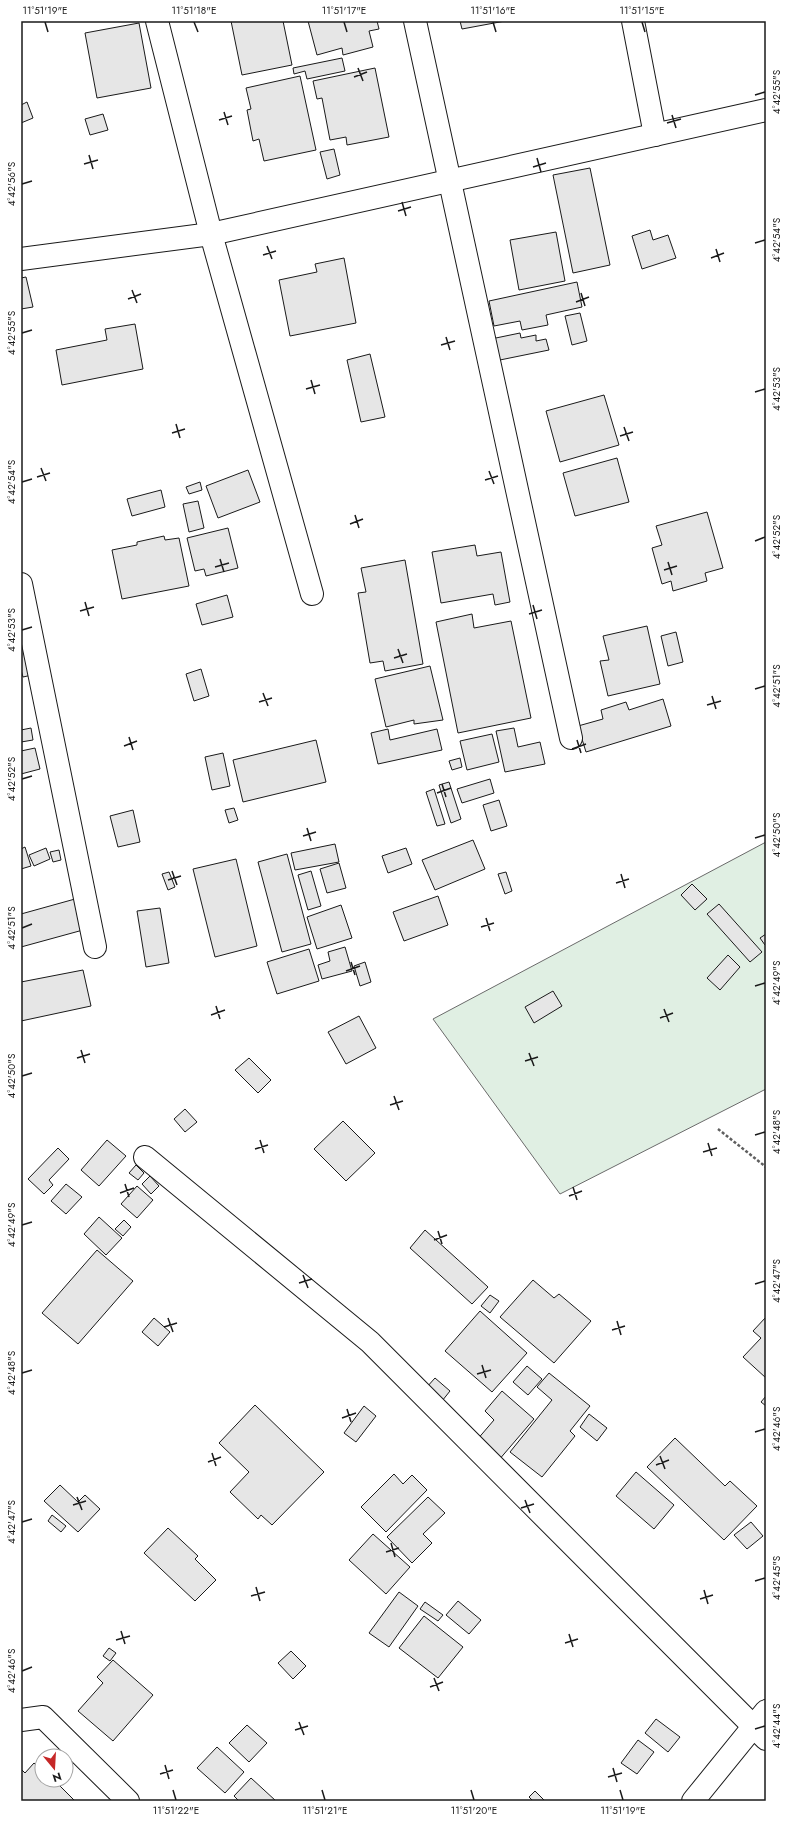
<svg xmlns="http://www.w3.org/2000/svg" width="787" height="1822" viewBox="0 0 787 1822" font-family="Jost,sans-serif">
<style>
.green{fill:#e0efe3;stroke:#6a6a6a}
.building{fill:#e6e6e6;stroke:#1a1a1a}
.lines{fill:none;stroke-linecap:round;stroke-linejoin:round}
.minor-casing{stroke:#1a1a1a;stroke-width:24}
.path{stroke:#5f5f5f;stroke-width:2.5;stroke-dasharray:3 2;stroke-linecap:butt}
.minor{stroke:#fff;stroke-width:22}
.ticks{fill:none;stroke:#1a1a1a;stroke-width:1.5}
.neatline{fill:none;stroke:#1a1a1a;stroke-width:1.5}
.ticks-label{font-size:10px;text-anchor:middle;fill:#1a1a1a}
</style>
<rect width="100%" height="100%" fill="#fff"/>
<!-- green -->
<polygon class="green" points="766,842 766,1089 560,1194 433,1019"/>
<!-- building -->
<g class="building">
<polygon points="231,21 283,21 292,65 242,75"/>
<polygon points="308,21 377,21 379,29 369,31 373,47 343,55 342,48 317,55"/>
<polygon points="460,21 505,21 462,29"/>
<polygon points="139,23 151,88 97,98 85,33"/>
<polygon points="342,58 345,71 307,79 305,71 294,74 293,68"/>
<polygon points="375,68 389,137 347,145 346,137 330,140 322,98 317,99 313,81"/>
<polygon points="300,76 316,150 264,161 259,139 253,141 247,110 251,109 246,88"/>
<polygon points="27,102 33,118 21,123 21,105"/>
<polygon points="103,114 108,130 90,135 85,119"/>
<polygon points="334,149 340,175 327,179 320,152"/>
<polygon points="590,168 610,265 573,273 553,175"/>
<polygon points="650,230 653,240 668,235 676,258 642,269 632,236"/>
<polygon points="556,232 565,281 519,290 510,240"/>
<polygon points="344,258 356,323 290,336 279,280 317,272 315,264"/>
<polygon points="26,277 33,307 21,309 21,278"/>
<polygon points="577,282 582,307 546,315 548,325 522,330 520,321 494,326 489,301"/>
<polygon points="580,313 587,341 572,345 565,316"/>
<polygon points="135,324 143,369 62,385 56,350 107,340 105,329"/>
<polygon points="520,333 521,338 536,335 536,341 546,339 549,350 495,361 491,339"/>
<polygon points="370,354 385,417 361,422 347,360"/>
<polygon points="604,395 619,445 560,462 546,411"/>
<polygon points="617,458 629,502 575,516 563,473"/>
<polygon points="248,470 260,502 218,518 206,486"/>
<polygon points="200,482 202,490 189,494 186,487"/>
<polygon points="161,490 165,507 132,516 127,499"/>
<polygon points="198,501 204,528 189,532 183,504"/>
<polygon points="707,512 723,568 705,573 707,581 673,591 671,581 662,584 652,548 662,545 656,526"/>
<polygon points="228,528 238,568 206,576 204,569 195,571 187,538"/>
<polygon points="164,536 165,540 179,538 189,586 122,599 112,550 137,545 137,542"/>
<polygon points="475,545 477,556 501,552 510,602 495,605 493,594 441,603 432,552"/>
<polygon points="405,560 423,664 385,671 383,661 370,663 358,593 366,592 361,568"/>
<polygon points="227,595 233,617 202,625 196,604"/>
<polygon points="472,614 474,628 511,621 531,718 458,733 436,622"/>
<polygon points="647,626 660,684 608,696 600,661 609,660 603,636"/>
<polygon points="676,632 683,662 668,666 661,636"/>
<polygon points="25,643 32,675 23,677 21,670 21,644"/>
<polygon points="430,666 443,720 414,724 414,720 386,727 375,679"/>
<polygon points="201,669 209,696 194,701 186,674"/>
<polygon points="663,699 671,726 586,752 578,726 603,719 601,710 626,702 629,710"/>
<polygon points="31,728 33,740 21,742 21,730"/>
<polygon points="514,728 518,747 540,742 545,764 505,772 496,731"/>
<polygon points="388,729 390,740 437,729 442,750 378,764 371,733"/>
<polygon points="492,734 499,762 467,770 460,741"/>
<polygon points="316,740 326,782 243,802 233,760"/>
<polygon points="35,748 40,769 21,774 21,751"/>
<polygon points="223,753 230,786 212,790 205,757"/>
<polygon points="460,758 462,767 452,770 449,761"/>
<polygon points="490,779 494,793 462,803 457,789"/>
<polygon points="449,782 461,819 451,823 439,785"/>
<polygon points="434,789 445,824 437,826 426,792"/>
<polygon points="499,800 507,826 491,831 483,805"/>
<polygon points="234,808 238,820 229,823 225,810"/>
<polygon points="133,810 140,842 118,847 110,816"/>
<polygon points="473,840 485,869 435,890 422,860"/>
<polygon points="335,844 339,862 295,870 291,853"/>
<polygon points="25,847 31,866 21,869 21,849"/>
<polygon points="46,848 50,859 34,866 29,855"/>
<polygon points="406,848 412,864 388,873 382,856"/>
<polygon points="59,850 61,860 53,862 50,852"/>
<polygon points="287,854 311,944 282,952 258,862"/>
<polygon points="236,859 257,946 215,957 193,869"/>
<polygon points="339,863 346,888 327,893 320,869"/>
<polygon points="311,871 321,906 308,910 298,875"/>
<polygon points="169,872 175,887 168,890 162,874"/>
<polygon points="506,872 512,891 505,894 498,874"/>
<polygon points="692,884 707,899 695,910 681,895"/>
<polygon points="438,896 448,925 404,941 393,912"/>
<polygon points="75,899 83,930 21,947 21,914"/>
<polygon points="719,904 762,952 750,962 707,914"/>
<polygon points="341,905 352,938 317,949 307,917"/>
<polygon points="160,908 169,963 146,967 137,911"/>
<polygon points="766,934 766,944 765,945 760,938"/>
<polygon points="345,947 352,971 322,979 318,965 330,961 328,952"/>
<polygon points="309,949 319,981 277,994 267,962"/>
<polygon points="728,955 740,967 720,990 707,978"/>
<polygon points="365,962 371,982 360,986 354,966"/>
<polygon points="83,970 91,1006 21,1021 21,982"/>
<polygon points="553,991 562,1006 534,1023 525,1007"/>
<polygon points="359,1016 376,1048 346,1064 328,1032"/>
<polygon points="249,1058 271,1080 258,1093 235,1070"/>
<polygon points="185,1109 197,1122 185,1132 174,1119"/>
<polygon points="343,1121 375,1153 346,1181 314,1149"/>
<polygon points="107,1140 126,1156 99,1186 81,1170"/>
<polygon points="58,1148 69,1159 49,1180 53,1185 44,1194 28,1179"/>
<polygon points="136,1165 144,1173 138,1180 129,1173"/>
<polygon points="150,1176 159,1186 151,1194 142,1184"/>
<polygon points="66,1184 82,1197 66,1214 51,1201"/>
<polygon points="137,1186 153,1200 137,1218 121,1204"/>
<polygon points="99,1217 122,1238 106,1255 84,1234"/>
<polygon points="124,1220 131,1227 123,1236 115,1229"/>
<polygon points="425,1230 488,1287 472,1304 410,1248"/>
<polygon points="97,1250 133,1281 78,1344 42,1313"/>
<polygon points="533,1280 554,1298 559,1294 591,1321 554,1363 500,1317"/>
<polygon points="490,1295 499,1301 490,1313 481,1306"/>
<polygon points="480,1311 527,1353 492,1392 445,1351"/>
<polygon points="766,1317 766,1378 743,1357 761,1338 753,1331"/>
<polygon points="154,1318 170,1332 158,1346 142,1332"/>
<polygon points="527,1366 542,1379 528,1395 513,1382"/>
<polygon points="549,1373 590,1406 570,1431 575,1436 542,1477 510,1452 552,1400 537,1387"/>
<polygon points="435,1378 450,1391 442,1401 426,1388"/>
<polygon points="502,1391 534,1419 498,1461 476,1441 494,1420 485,1411"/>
<polygon points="766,1396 766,1406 761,1402"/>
<polygon points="255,1405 324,1472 272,1525 261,1515 258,1519 230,1492 249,1472 219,1443"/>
<polygon points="364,1406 376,1416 356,1442 344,1433"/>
<polygon points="589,1414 607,1428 597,1441 580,1427"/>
<polygon points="675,1438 725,1486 730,1481 757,1506 724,1540 647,1467"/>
<polygon points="636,1472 674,1505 654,1529 616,1496"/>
<polygon points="394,1474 403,1484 412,1475 427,1490 386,1532 361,1507"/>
<polygon points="60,1485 78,1502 85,1495 100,1509 78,1532 44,1501"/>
<polygon points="428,1497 445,1513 423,1534 432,1543 412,1563 387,1537"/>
<polygon points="52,1515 66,1526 61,1532 48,1521"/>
<polygon points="751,1522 763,1536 747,1549 734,1535"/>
<polygon points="168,1528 198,1556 195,1559 216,1580 195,1601 144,1553"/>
<polygon points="373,1534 410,1567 386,1594 349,1560"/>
<polygon points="399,1592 418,1606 389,1647 369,1633"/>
<polygon points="458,1601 481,1620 469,1634 446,1615"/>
<polygon points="425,1602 443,1615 438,1621 420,1609"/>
<polygon points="424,1616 463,1647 438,1678 399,1648"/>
<polygon points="109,1648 116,1653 110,1661 103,1656"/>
<polygon points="291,1651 306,1666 293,1679 278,1663"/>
<polygon points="113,1660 153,1695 113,1741 78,1711 103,1683 97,1677"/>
<polygon points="656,1719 680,1737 668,1752 645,1733"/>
<polygon points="247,1725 267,1743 249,1762 229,1743"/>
<polygon points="638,1740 654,1752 637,1774 621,1763"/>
<polygon points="217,1747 244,1772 225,1793 197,1768"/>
<polygon points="34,1763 42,1770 42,1780 54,1780 75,1801 21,1801 21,1769 25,1773"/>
<polygon points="251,1778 276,1801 239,1801 234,1796"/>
<polygon points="535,1791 544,1800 543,1801 533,1801 529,1797"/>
</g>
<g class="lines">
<defs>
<g id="minor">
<polyline points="157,21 211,234 312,594"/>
<polyline points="415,21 571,738"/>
<polyline points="633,21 655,135"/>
<polyline points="21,259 211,234 766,110"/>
<polyline points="21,584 95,947"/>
<polyline points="145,1157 370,1342 766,1739"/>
<polyline points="21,1720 43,1717 128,1801"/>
<polyline points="693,1801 766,1711"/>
</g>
</defs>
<!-- minor casing -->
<use href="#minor" class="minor-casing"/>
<!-- path -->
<polyline class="path" points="718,1129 766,1167"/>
<!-- minor -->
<use href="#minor" class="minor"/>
</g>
<!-- ticks -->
<path class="ticks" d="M45,22l3,10M194,22l4,10M344,22l3,10M493,22l3,10M642,22l3,10M358,68l5,13M354,77l13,-5M755,95l10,-3M224,112l4,13M672,115l4,13M219,120l13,-4M667,123l14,-4M89,155l4,14M537,158l4,14M84,164l14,-4M533,167l13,-4M22,184l10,-3M402,202l4,14M398,211l13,-4M755,243l10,-3M267,246l5,13M716,249l4,13M263,255l13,-4M711,258l13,-5M132,290l5,13M581,293l4,13M128,299l13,-5M576,302l13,-5M22,333l10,-3M446,337l4,13M441,345l14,-4M311,380l4,14M306,389l14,-4M755,392l10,-3M176,424l4,14M624,427l5,14M172,433l13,-4M620,436l13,-4M41,468l5,13M489,471l5,13M37,477l13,-4M485,480l13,-4M22,482l10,-3M355,515l4,13M350,524l13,-5M755,541l10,-4M220,559l4,13M668,562l4,13M215,567l14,-4M664,570l13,-4M85,602l4,14M533,605l4,14M80,611l14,-4M529,614l13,-4M22,630l10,-3M398,649l5,14M394,658l13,-4M755,689l10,-3M263,693l5,13M712,696l4,13M259,702l13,-4M707,705l14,-4M129,737l4,13M577,740l4,13M124,746l13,-5M572,749l14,-5M22,779l10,-3M442,784l4,13M437,793l14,-5M307,828l4,13M303,836l13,-4M755,838l10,-3M172,871l5,14M621,874l4,14M168,880l13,-4M616,883l13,-4M486,918l4,13M481,927l13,-4M22,928l10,-4M351,962l4,13M346,971l14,-5M755,986l10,-3M216,1006l4,13M664,1009l5,13M211,1015l14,-5M660,1018l13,-5M81,1050l4,13M529,1053l5,13M77,1058l13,-4M525,1061l13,-4M22,1076l10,-3M394,1096l5,14M390,1105l13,-4M755,1135l10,-3M260,1140l4,13M708,1143l4,13M255,1149l13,-4M703,1152l14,-4M125,1184l4,13M573,1187l4,13M120,1193l14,-5M569,1196l13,-5M22,1225l10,-3M438,1231l4,13M434,1240l13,-5M303,1275l5,13M299,1283l13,-4M755,1284l10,-3M168,1318l5,14M617,1321l4,14M164,1327l13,-4M612,1330l13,-4M482,1365l4,13M22,1373l10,-3M477,1374l14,-4M347,1409l4,13M342,1418l14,-5M755,1432l10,-3M212,1453l4,13M660,1456l5,13M208,1462l13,-5M656,1465l13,-5M77,1497l5,13M525,1500l5,13M73,1505l13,-4M521,1508l13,-4M22,1522l10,-3M391,1543l4,14M386,1552l13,-4M755,1581l10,-3M256,1587l4,14M704,1590l4,14M251,1596l14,-4M700,1599l13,-4M121,1631l4,13M569,1634l4,13M116,1640l14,-4M565,1643l13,-4M22,1671l10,-4M434,1678l5,13M430,1687l13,-5M299,1722l5,13M755,1729l10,-3M295,1730l13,-4M165,1765l4,14M613,1768l4,14M160,1774l13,-4M608,1777l14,-4M173,1790l3,10M322,1790l3,10M471,1790l3,10M620,1790l3,10"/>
<!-- border -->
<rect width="787" height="1822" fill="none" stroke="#ffffff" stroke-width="44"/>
<!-- north arrow -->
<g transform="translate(54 1768) rotate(162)"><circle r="19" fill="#ffffff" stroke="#a3a3a3"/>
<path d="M0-3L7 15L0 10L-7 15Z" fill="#c62828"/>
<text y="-6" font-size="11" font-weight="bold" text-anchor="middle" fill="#1a1a1a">N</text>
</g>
<rect x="22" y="22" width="743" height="1778" class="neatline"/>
<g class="ticks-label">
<text x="45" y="14">11°51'19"E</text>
<text x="194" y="14">11°51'18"E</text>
<text x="344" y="14">11°51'17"E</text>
<text x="493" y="14">11°51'16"E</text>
<text x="642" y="14">11°51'15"E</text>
<text transform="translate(776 92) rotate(-90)" y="4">4°42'55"S</text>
<text transform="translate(11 184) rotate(-90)" y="4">4°42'56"S</text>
<text transform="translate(776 240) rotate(-90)" y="4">4°42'54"S</text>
<text transform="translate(11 333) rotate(-90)" y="4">4°42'55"S</text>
<text transform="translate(776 389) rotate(-90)" y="4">4°42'53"S</text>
<text transform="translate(11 482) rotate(-90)" y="4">4°42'54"S</text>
<text transform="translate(776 537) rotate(-90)" y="4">4°42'52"S</text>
<text transform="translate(11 630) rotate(-90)" y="4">4°42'53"S</text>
<text transform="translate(776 686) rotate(-90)" y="4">4°42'51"S</text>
<text transform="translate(11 779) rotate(-90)" y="4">4°42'52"S</text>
<text transform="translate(776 835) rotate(-90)" y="4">4°42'50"S</text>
<text transform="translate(11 928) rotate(-90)" y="4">4°42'51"S</text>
<text transform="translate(776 983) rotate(-90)" y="4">4°42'49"S</text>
<text transform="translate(11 1076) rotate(-90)" y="4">4°42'50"S</text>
<text transform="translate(776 1132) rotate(-90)" y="4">4°42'48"S</text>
<text transform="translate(11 1225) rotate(-90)" y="4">4°42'49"S</text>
<text transform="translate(776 1281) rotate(-90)" y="4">4°42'47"S</text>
<text transform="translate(11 1373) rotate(-90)" y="4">4°42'48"S</text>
<text transform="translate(776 1429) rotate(-90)" y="4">4°42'46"S</text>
<text transform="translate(11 1522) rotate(-90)" y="4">4°42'47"S</text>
<text transform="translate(776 1578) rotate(-90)" y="4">4°42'45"S</text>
<text transform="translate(11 1671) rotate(-90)" y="4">4°42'46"S</text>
<text transform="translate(776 1726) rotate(-90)" y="4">4°42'44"S</text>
<text x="176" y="1814">11°51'22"E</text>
<text x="325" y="1814">11°51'21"E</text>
<text x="474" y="1814">11°51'20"E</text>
<text x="623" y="1814">11°51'19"E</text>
</g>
</svg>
